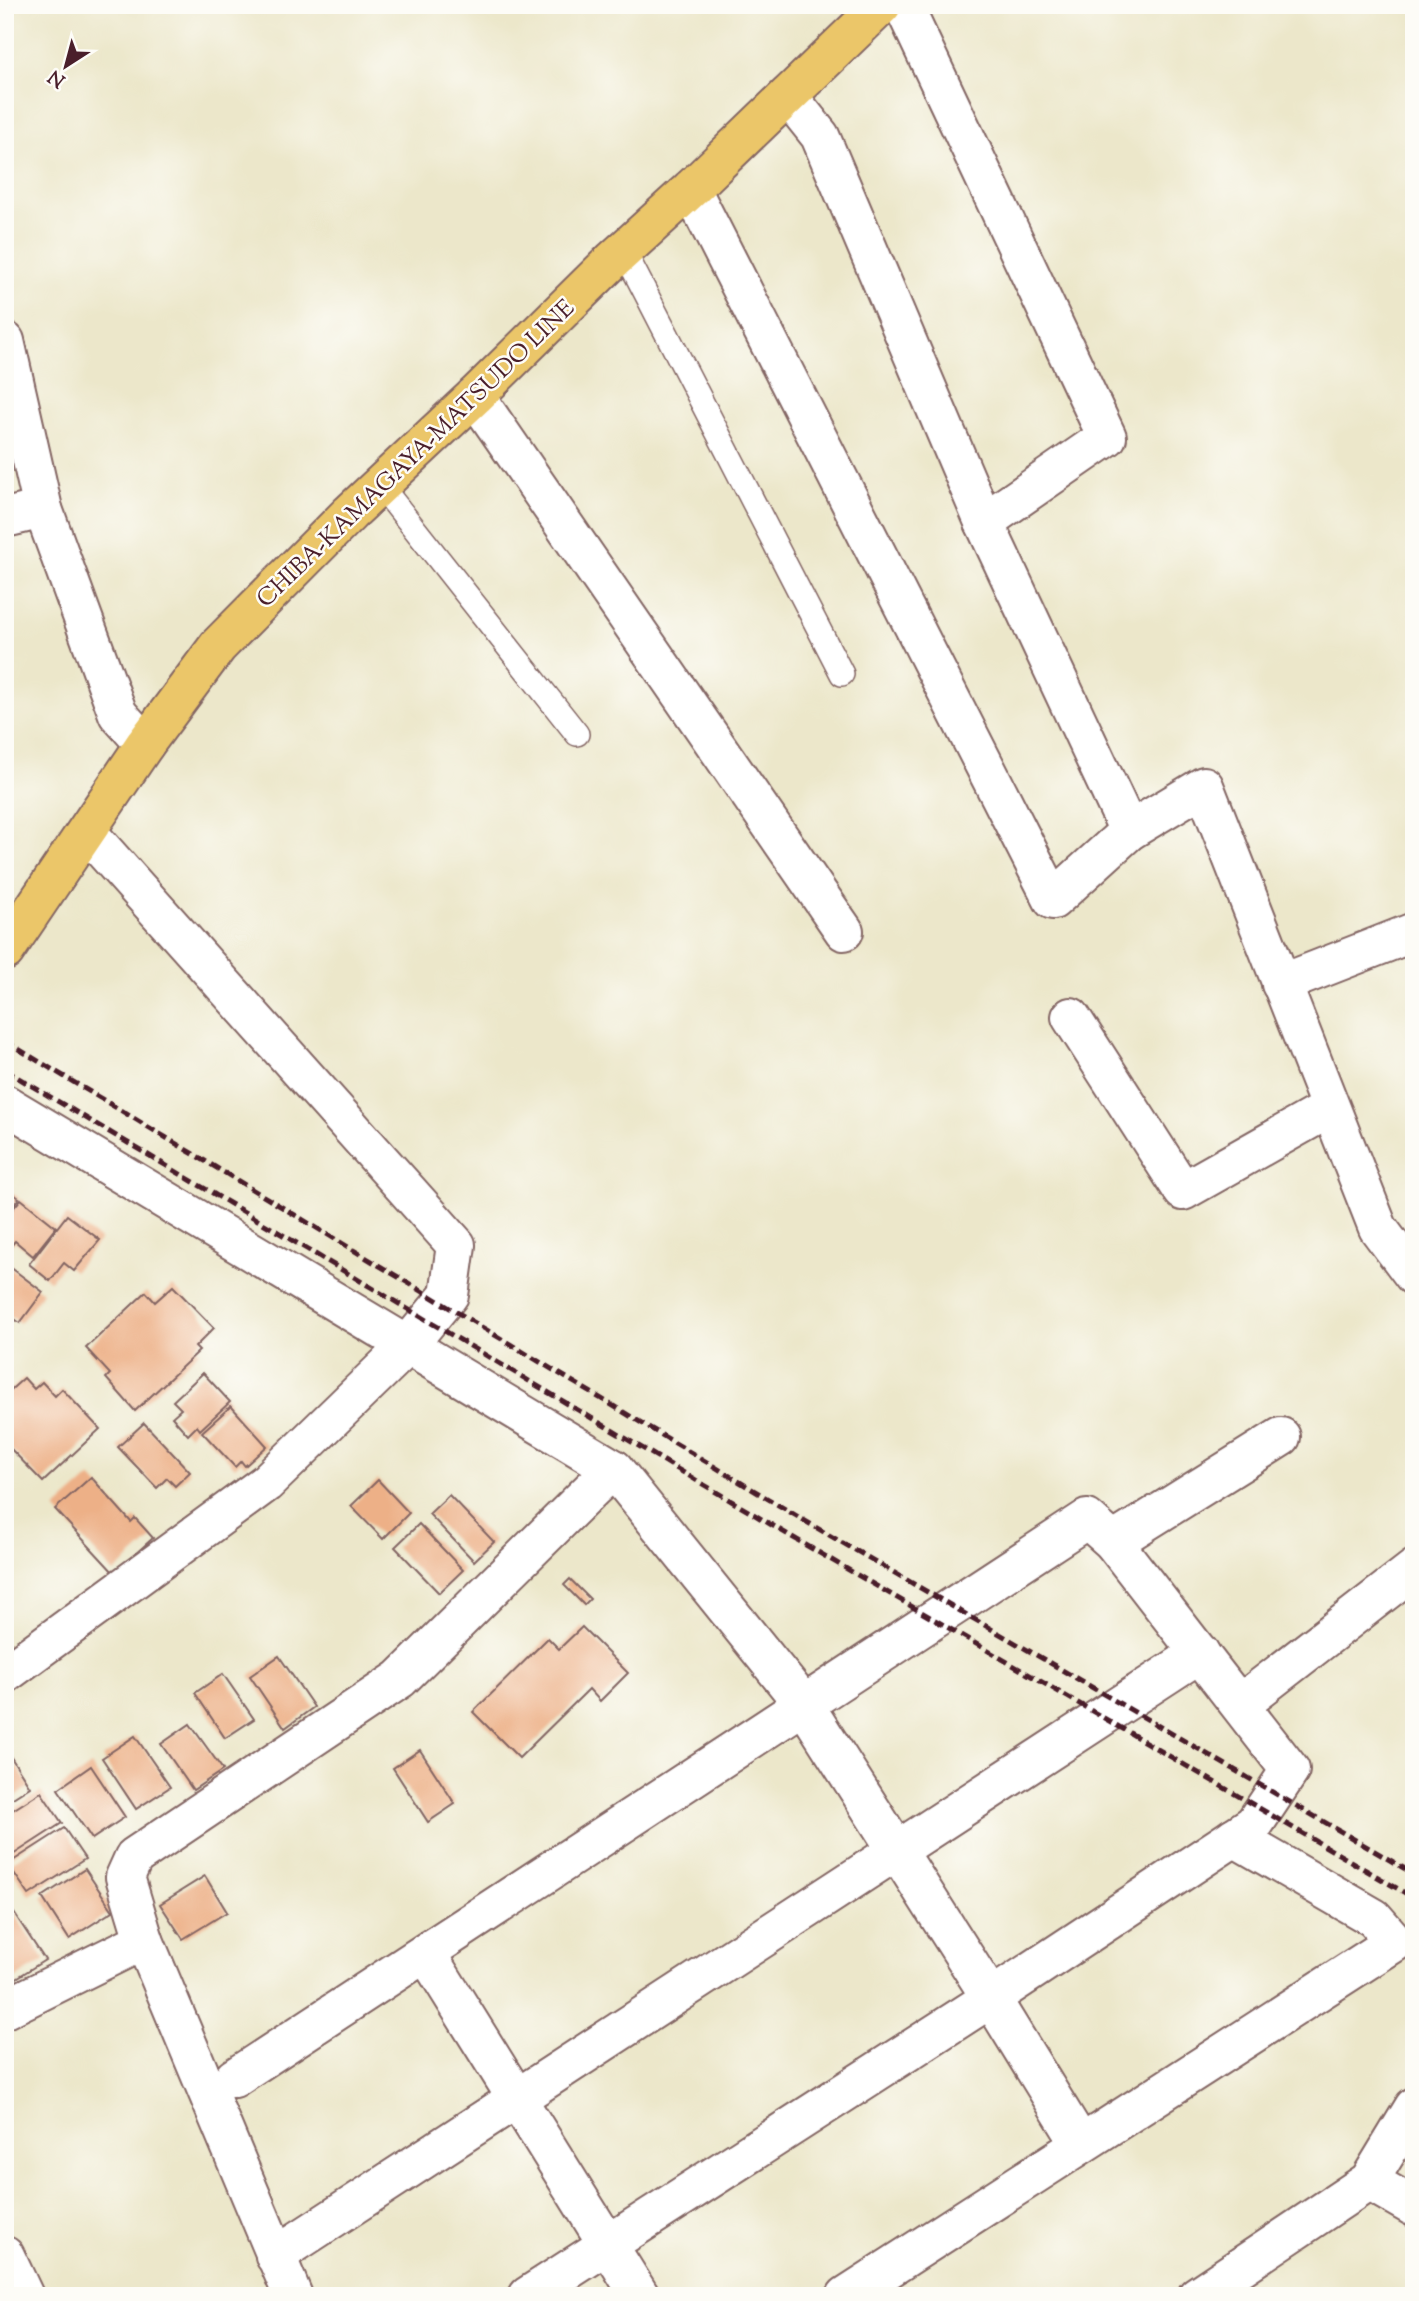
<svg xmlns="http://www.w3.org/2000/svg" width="1419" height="2301" viewBox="0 0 1419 2301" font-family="'Sorts Mill Goudy',serif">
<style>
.building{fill:#edb087}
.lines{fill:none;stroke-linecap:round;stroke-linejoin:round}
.service-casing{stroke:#836563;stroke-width:26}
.minor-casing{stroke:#836563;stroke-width:42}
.primary-casing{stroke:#836563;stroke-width:42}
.service{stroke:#fff;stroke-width:23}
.minor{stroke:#fff;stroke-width:38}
.primary{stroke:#ebc669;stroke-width:38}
.rail{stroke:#4a1f2b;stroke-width:5;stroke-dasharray:10 5;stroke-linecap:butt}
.labels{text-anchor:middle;stroke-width:5;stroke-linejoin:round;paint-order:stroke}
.street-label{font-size:24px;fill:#4a1f2b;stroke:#fdfcf7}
</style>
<rect width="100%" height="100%" fill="#fdfcf7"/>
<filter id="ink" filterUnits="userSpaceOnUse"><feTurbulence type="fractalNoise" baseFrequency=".0143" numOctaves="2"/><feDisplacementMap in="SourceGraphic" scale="14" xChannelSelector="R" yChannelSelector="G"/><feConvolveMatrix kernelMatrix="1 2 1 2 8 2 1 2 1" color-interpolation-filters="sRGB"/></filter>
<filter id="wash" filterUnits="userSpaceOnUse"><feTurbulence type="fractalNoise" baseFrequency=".00686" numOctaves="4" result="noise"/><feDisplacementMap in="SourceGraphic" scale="28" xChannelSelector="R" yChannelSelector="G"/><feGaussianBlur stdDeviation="1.57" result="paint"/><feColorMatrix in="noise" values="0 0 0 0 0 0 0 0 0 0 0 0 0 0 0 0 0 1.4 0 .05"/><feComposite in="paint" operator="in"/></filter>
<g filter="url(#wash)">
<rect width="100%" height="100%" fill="#ece7ca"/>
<g id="blocks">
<!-- building -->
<g class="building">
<polygon points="5,1188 19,1198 5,1216"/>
<polygon points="21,1199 56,1227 33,1256 15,1241 5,1253 5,1218"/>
<polygon points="67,1215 100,1240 74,1271 64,1263 50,1281 29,1264"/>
<polygon points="10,1267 43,1292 20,1323 5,1312 5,1274"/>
<polygon points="173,1286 214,1328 195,1347 199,1351 135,1411 106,1378 110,1374 86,1348 146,1292 155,1302"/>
<polygon points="203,1373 230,1402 200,1430 197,1426 188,1435 172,1417 181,1409 173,1401"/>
<polygon points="24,1378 34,1389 42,1382 55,1396 62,1389 100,1429 43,1482 5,1443 5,1395"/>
<polygon points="231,1406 267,1446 245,1466 241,1461 235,1467 202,1432"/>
<polygon points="144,1423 190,1472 175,1486 167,1478 157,1488 118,1447"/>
<polygon points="91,1477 131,1522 135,1518 153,1538 114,1573 55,1509"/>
<polygon points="378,1480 409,1513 383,1539 351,1506"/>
<polygon points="449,1495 494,1542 474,1561 429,1514"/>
<polygon points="419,1524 463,1570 439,1593 395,1547"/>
<polygon points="570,1579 590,1599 584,1605 564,1585"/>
<polygon points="582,1627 628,1673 600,1701 589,1689 519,1758 473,1712 548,1638 559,1649"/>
<polygon points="279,1656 314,1707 285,1728 250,1676"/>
<polygon points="223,1674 254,1719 225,1738 195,1693"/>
<polygon points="190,1724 223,1770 193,1790 161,1744"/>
<polygon points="135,1736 170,1787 136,1809 102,1758"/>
<polygon points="5,1748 30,1787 5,1803"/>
<polygon points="420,1750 455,1804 428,1822 393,1768"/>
<polygon points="91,1766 125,1817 92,1839 58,1789"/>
<polygon points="41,1792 62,1823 5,1860 5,1815"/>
<polygon points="64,1828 85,1859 29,1895 8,1864"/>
<polygon points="85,1869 113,1911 69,1939 42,1897"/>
<polygon points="205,1876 227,1912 183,1939 160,1904"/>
<polygon points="14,1913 45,1960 7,1984 5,1981 5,1919"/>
</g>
</g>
</g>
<g filter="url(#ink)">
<use href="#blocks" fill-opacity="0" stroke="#836563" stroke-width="2"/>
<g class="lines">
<defs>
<g id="service">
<polyline points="624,251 842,674"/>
<polyline points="380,485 577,734"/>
</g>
<g id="minor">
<polyline points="903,5 1107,437 984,522"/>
<polyline points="788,96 820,136 984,522 1129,831 1204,786 1378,1228 1414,1276"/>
<polyline points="691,189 1053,900 1129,831"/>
<polyline points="5,341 43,509 118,714 145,744"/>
<polyline points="475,396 844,931"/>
<polyline points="5,518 43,509"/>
<polyline points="1281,984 1414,932"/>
<polyline points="1071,1017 1183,1191 1330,1108"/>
<polyline points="5,1104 614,1469 805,1706 991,1998 1080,2143"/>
<polyline points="1113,1542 1281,1437"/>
<polyline points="5,1674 266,1483 408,1345 449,1295 456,1245 87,832"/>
<polyline points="1240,1704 1414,1569"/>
<polyline points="144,1940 125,1877 134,1857 400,1679 592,1489 614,1469"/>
<polyline points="426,1953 640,2296"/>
<polyline points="5,2009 144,1940 293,2296"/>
<polyline points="234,2078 1087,1519 1113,1542 1290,1770 1254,1824 991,1998 528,2296"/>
<polyline points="1369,2181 1414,2207"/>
<polyline points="5,2256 24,2296"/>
<polyline points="275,2256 1200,1653"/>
<polyline points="846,2296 1395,1942 1374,1918 1234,1837"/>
<polyline points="1197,2296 1369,2181 1414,2107"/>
</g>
<polyline id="primary" points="5,951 145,744 218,646 350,513 475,396 613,260 691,189 882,5"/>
</defs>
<!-- service casing -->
<use href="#service" class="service-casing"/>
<!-- minor casing -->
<use href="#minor" class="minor-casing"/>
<!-- primary casing -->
<use href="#primary" class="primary-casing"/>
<!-- service -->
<use href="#service" class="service"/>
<!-- minor -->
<use href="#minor" class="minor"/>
<!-- primary -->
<use href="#primary" class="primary"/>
<!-- rail -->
<g class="rail">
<polyline points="5,1041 805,1521 1414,1874"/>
<polyline points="5,1070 792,1537 1414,1898"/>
</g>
</g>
</g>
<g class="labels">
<!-- street labels -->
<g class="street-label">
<text transform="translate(415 453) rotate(-44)" y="8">CHIBA-KAMAGAYA-MATSUDO LINE</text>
</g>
</g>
<!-- margin -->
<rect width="1419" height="2301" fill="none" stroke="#fdfcf7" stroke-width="28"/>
<!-- north arrow -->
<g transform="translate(66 66) rotate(216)" stroke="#fdfcf7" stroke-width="5" paint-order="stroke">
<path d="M0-5L12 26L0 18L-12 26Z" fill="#4a1f2b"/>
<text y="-10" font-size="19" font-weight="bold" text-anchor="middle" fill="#4a1f2b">N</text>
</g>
</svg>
